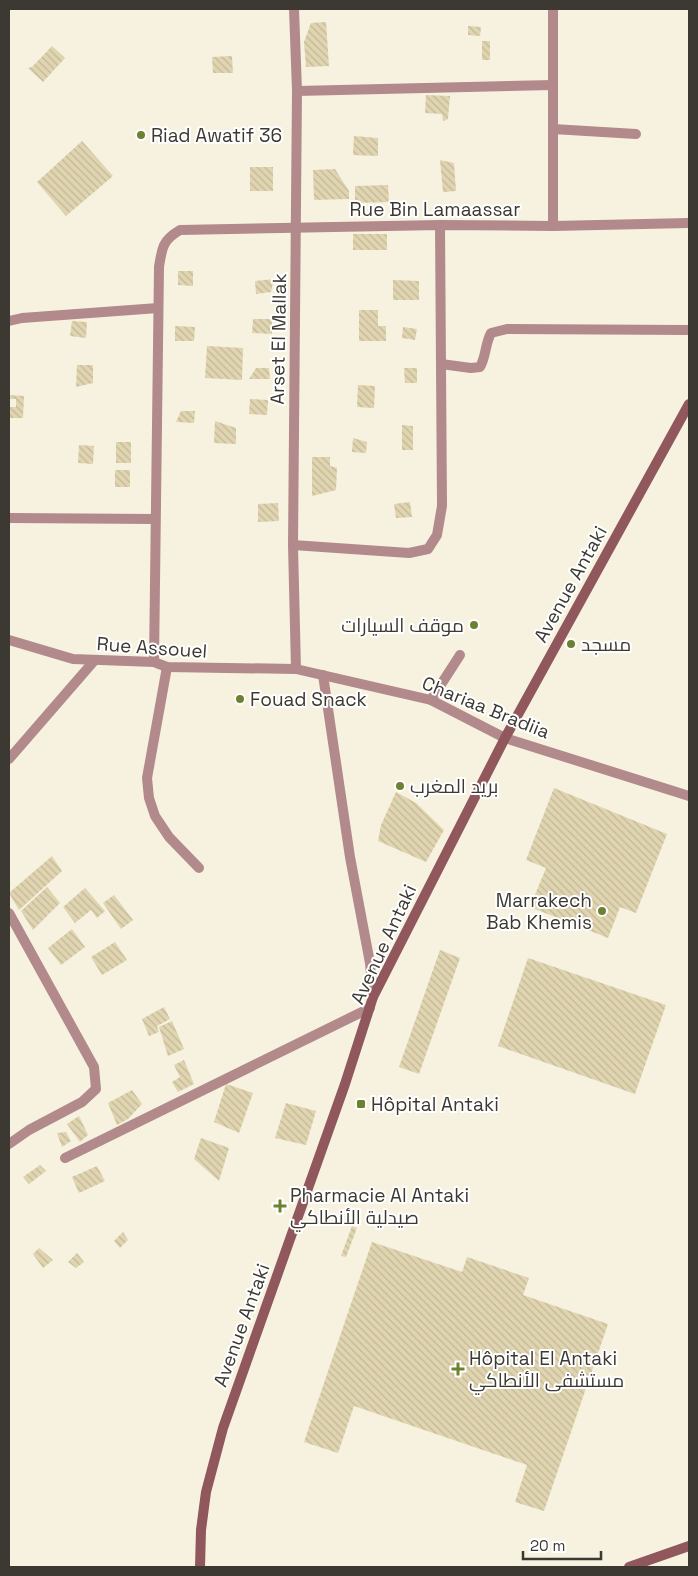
<svg xmlns="http://www.w3.org/2000/svg" width="698" height="1576" viewBox="0 0 698 1576" font-family="'Space Grotesk',Cairo,sans-serif">
<style>
.building{fill:url(#building-back-hatch)}
.lines{fill:none;stroke-linecap:round;stroke-linejoin:round}
.lane{stroke:#b28a8c;stroke-width:10}
.street{stroke:#b28a8c;stroke-width:10}
.secondary{stroke:#90585c;stroke-width:10}
.poi-dot{fill:#6c8132;stroke:#fff;stroke-width:2}
.labels{text-anchor:middle;stroke-width:4;stroke-linejoin:round;paint-order:stroke}
.poi-label{font-size:19px;fill:#3b3932;stroke:#fff;text-anchor:start}
.street-label{font-size:19px;fill:#3b3932;stroke:#fff}
</style>
<defs>
<pattern id="building-back-hatch" width="6" height="6" patternUnits="userSpaceOnUse" patternTransform="scale(1.25)"><rect width="6" height="6" fill="#e0d5b0"/><path d="M-1 5l2 2M0 0l6 6M5-1l2 2" fill="none" stroke="#c1b898"/></pattern>
</defs>
<rect width="100%" height="100%" fill="#f7f2e0"/>
<!-- building -->
<g class="building">
<polygon points="326,22 329,66 306,67 304,42 311,23"/>
<polygon points="468,26 481,27 480,36 468,35"/>
<rect x="482" y="41" width="8" height="19"/>
<polygon points="52,46 65,58 43,82 28,68 32,67"/>
<polygon points="232,56 233,73 213,73 212,57"/>
<polygon points="426,95 450,96 448,119 443,121 442,114 425,113"/>
<polygon points="354,136 378,138 378,156 353,155"/>
<polygon points="82,141 113,176 66,216 37,182"/>
<polygon points="440,160 454,163 456,191 443,192"/>
<rect x="250" y="167" width="23" height="24"/>
<polygon points="335,169 349,191 349,199 314,200 313,170"/>
<polygon points="388,185 389,202 355,203 355,186"/>
<rect x="353" y="234" width="34" height="16"/>
<polygon points="178,271 193,271 193,286 178,285"/>
<polygon points="274,279 271,292 256,294 255,281"/>
<polygon points="393,280 419,281 419,300 393,300"/>
<polygon points="359,310 378,310 378,326 386,326 386,341 359,341"/>
<polygon points="253,319 272,319 272,334 252,333"/>
<polygon points="72,321 87,322 86,338 70,336"/>
<polygon points="175,326 195,327 194,341 175,341"/>
<polygon points="403,327 417,329 415,340 402,338"/>
<polygon points="207,346 243,348 242,380 205,378"/>
<polygon points="77,365 93,365 93,383 76,387"/>
<polygon points="256,368 269,368 270,379 249,379"/>
<polygon points="404,368 417,368 417,383 405,383"/>
<polygon points="358,385 375,386 374,408 357,407"/>
<polygon points="9,395 24,396 23,418 9,418 9,407 16,407 16,399 9,399"/>
<polygon points="250,399 268,400 267,415 249,414"/>
<polygon points="181,411 195,411 194,423 176,422"/>
<polygon points="215,421 236,428 236,444 214,443"/>
<polygon points="402,425 413,426 413,450 402,450"/>
<polygon points="353,438 367,442 366,453 352,452"/>
<rect x="116" y="442" width="15" height="21"/>
<polygon points="79,445 94,446 93,464 78,463"/>
<polygon points="312,457 330,457 330,466 337,468 336,490 312,496"/>
<rect x="115" y="470" width="15" height="17"/>
<polygon points="410,502 412,517 396,518 394,504"/>
<polygon points="278,503 279,521 258,522 258,504"/>
<polygon points="554,788 667,834 636,913 620,907 608,938 530,907 546,868 526,860"/>
<polygon points="396,792 416,803 444,830 426,862 378,841 381,825"/>
<polygon points="52,856 62,871 19,910 9,893"/>
<polygon points="47,887 60,903 33,930 21,911"/>
<polygon points="85,888 105,911 97,918 91,910 75,923 63,907"/>
<polygon points="114,895 133,920 121,929 103,903"/>
<polygon points="72,929 85,947 61,965 48,948"/>
<polygon points="115,942 127,960 102,975 91,957"/>
<polygon points="440,950 460,958 419,1074 399,1067"/>
<polygon points="528,958 666,1005 635,1094 498,1046"/>
<polygon points="164,1007 170,1019 157,1026 159,1032 149,1036 142,1019"/>
<polygon points="172,1021 184,1049 168,1056 159,1027"/>
<polygon points="184,1060 194,1084 178,1092 172,1082 180,1077 174,1065"/>
<polygon points="226,1084 253,1093 239,1133 214,1122"/>
<polygon points="132,1090 142,1104 128,1119 117,1125 108,1103"/>
<polygon points="286,1103 316,1111 306,1145 275,1138"/>
<polygon points="79,1116 88,1135 80,1142 67,1124"/>
<polygon points="66,1132 71,1141 62,1147 57,1133"/>
<polygon points="201,1138 229,1148 219,1181 194,1159"/>
<polygon points="40,1165 46,1171 29,1184 23,1177"/>
<polygon points="97,1166 105,1181 79,1193 72,1177"/>
<polygon points="352,1226 357,1228 346,1257 341,1256"/>
<polygon points="123,1232 128,1240 120,1248 114,1241"/>
<polygon points="372,1242 462,1272 467,1257 529,1278 523,1295 608,1324 544,1511 515,1502 527,1465 354,1406 338,1453 304,1442"/>
<polygon points="39,1248 53,1260 43,1268 33,1254"/>
<polygon points="77,1253 84,1262 76,1268 68,1262"/>
</g>
<g class="lines">
<!-- lane -->
<g class="lane">
<polyline points="553,129 636,134"/>
<path d="M441,364l30,4 9,-1c6,-10 5,-23 11,-34l16,-4 182,1"/>
<polyline points="167,667 147,778 149,798 155,816 169,837 199,868"/>
<polyline points="431,700 460,655"/>
</g>
<!-- street -->
<g class="street">
<polyline points="294,9 297,91 293,545 296,669"/>
<polyline points="297,91 553,85"/>
<polyline points="553,226 553,9"/>
<polyline points="9,321 22,318 158,308"/>
<polyline points="9,518 155,519"/>
<polyline points="293,545 409,553 428,549 437,535 442,506 440,225"/>
<polyline points="9,640 73,659 154,662 167,667 296,669 431,700 505,738 689,796"/>
<path d="M154,662l5,-395c3,-20 4,-27 21,-37l260,-5 113,1 136,-3"/>
<polyline points="323,675 350,857 370,963 373,997"/>
<polyline points="9,759 94,661"/>
<polyline points="9,913 94,1067 96,1089 82,1102 29,1130 9,1144"/>
<polyline points="65,1158 370,1008"/>
</g>
<!-- secondary -->
<g class="secondary">
<polyline points="200,1567 201,1530 206,1492 223,1428 345,1084 373,997 505,738 689,404"/>
<polyline points="629,1567 689,1546"/>
</g>
</g>
<!-- markers -->
<g class="poi-dot">
<circle cx="141" cy="135" r="5"/>
<circle cx="474" cy="625" r="5"/>
<circle cx="571" cy="644" r="5"/>
<circle cx="240" cy="699" r="5"/>
<circle cx="400" cy="786" r="5"/>
<circle cx="602" cy="911" r="5"/>
<rect x="356" y="1099" width="10" height="10" rx="2.5"/>
<path d="M277.5 1198.5h5v5h5v5h-5v5h-5v-5h-5v-5h5z"/>
<path d="M455.5 1361.5h5v5h5v5h-5v5h-5v-5h-5v-5h5z"/>
</g>
<g class="labels">
<!-- poi labels -->
<g class="poi-label">
<text x="151" y="142">Riad Awatif 36</text>
<text x="464" y="632" text-anchor="end">موقف السيارات</text>
<text x="581" y="651">مسجد</text>
<text x="250" y="706">Fouad Snack</text>
<text x="410" y="793">بريد المغرب</text>
<text x="592" y="907" text-anchor="end">Marrakech<tspan x="592" dy="22">Bab Khemis</tspan></text>
<text x="371" y="1111">Hôpital Antaki</text>
<text x="290" y="1202">Pharmacie Al Antaki<tspan x="290" dy="22">صيدلية الأنطاكي</tspan></text>
<text x="469" y="1365">Hôpital El Antaki<tspan x="469" dy="22">مستشفى الأنطاكي</tspan></text>
</g>
<!-- street labels -->
<g class="street-label">
<text x="435" y="216">Rue Bin Lamaassar</text>
<text transform="translate(278 339) rotate(-89)" y="7">Arset El Mallak</text>
<text transform="translate(570 584) rotate(-61)" y="7">Avenue Antaki</text>
<text transform="translate(152 647) rotate(4)" y="7">Rue Assouel</text>
<text transform="translate(486 707) rotate(22)" y="7">Chariaa Bradiia</text>
<text transform="translate(383 944) rotate(-65)" y="7">Avenue Antaki</text>
<text transform="translate(241 1325) rotate(-70)" y="7">Avenue Antaki</text>
</g>
</g>
<!-- border -->
<rect width="698" height="1576" fill="none" stroke="#3b3932" stroke-width="20"/>
<!-- scale -->
<path d="M523 1551v8h78v-8" fill="none" stroke="#3b3932" stroke-width="2.5"/>
<text x="530" y="1551" font-size="15" fill="#3b3932" stroke="#ffffff" stroke-width="4" paint-order="stroke">20 m</text>
</svg>
